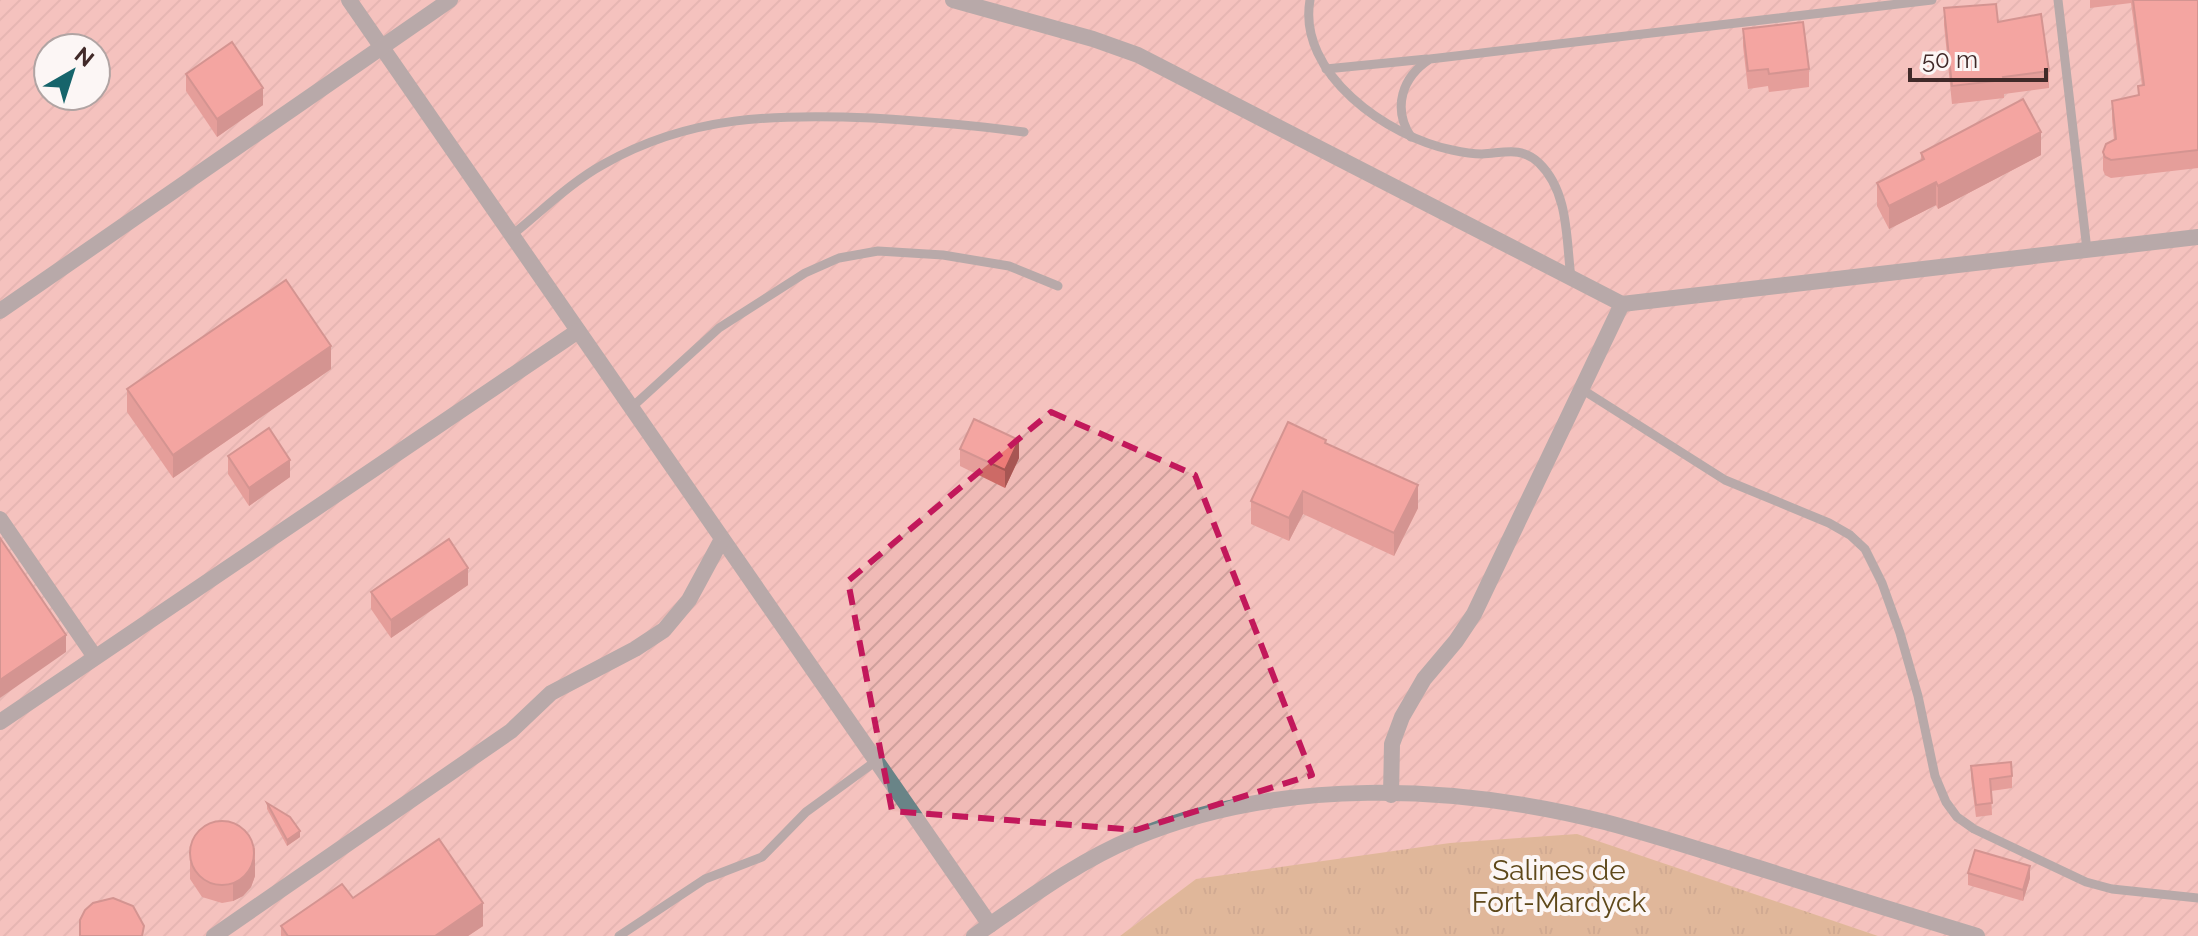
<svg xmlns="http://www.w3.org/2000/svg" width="2198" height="936" viewBox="0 0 2198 936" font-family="Raleway,sans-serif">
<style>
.industrial{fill:url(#industrial-furrows);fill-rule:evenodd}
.grass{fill:url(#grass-tufts)}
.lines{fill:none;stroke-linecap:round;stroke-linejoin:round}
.service{stroke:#698487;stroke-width:9}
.minor{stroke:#698487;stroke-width:16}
.wall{fill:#cd6a66}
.shaded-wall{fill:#a75653}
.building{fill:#ee7b77;stroke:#a75653;stroke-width:2}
.marked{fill:none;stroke:#c2185b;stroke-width:6;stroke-dasharray:16 10;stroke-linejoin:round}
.labels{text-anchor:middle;stroke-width:8;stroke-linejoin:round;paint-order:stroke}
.park-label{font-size:28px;fill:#5e481a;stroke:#fcf6f5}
</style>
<defs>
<pattern id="industrial-furrows" width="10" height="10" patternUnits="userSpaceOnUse" patternTransform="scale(2)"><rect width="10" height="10" fill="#f0bab6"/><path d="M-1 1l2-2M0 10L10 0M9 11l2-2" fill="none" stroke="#cfa09c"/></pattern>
<pattern id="grass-tufts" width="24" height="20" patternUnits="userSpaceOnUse" patternTransform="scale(2)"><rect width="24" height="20" fill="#c2a366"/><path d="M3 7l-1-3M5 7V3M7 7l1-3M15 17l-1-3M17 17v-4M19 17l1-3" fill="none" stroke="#9f8554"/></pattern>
</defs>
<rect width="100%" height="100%" fill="#fac9c5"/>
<!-- industrial -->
<path class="industrial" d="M0,0h2198v936h-320l-79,-26 -603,-31 -76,57h-1120zM48,48h48v48h-48z"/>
<!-- grass -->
<polygon class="grass" points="1577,834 1878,936 1120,936 1196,879 1450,843"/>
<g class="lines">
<!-- service -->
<g class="service">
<path d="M1310,0c-13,74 78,137 142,150 9,2 20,4 30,4 22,-1 39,-8 57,9 30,29 27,76 32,115"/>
<polyline points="2058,0 2087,250"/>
<polyline points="1326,69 1427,59"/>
<path d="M1411,137c-19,-29 -9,-60 19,-78l502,-59"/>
<path d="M512,235c30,-24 59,-53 92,-71 86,-49 172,-50 268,-46 51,3 101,7 152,14"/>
<polyline points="1583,390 1725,480 1829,523 1850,535 1865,549 1882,583 1900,633 1918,696 1935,776 1946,802 1957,817 1974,829 2086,882 2112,889 2198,898"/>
<polyline points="631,408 719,328 805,273 839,258 878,251 943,255 1009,266 1058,286"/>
<polyline points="619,936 705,879 762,857 806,812 876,761"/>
</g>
<!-- minor -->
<g class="minor">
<polyline points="349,0 990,925"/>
<polyline points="953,0 1093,39 1138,55 1622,304 1474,614 1456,641 1424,679 1402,717 1392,744 1391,795"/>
<polyline points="1622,304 2198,237"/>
<polyline points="0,311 450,0"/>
<polyline points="0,519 95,657"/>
<polyline points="0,722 578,331"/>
<polyline points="214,936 511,731 551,693 635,649 664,630 689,600 722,539"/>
<path d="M974,936c51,-35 102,-74 160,-98 146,-61 320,-54 471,-16 53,14 105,31 157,47 72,23 143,45 215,67"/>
</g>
</g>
<!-- wall -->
<g class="wall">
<polygon points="2090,0 2198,0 2198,168 2111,178 2105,175 2103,170 2103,152 2114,140 2112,119 2112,101 2138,95 2138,86 2142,86 2131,3 2090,8"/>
<polygon points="1944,8 1998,22 2049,71 2049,88 2004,94 2004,98 1952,104 1944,25"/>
<polygon points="1743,29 1809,69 1809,87 1769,92 1768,86 1748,89 1743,46"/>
<polygon points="186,74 263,105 217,137 186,91"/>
<polygon points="1921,153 2041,155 1938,209 1936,205 1889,229 1877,206 1877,183 1921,160"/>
<polygon points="331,369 173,478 127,412 127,389"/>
<polygon points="1326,443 1418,508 1394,556 1303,514 1289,541 1251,524 1251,501"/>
<polygon points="960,449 1019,458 1005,488 960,466"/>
<polygon points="228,456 290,477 249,506 228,474"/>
<polygon points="468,585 391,638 371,609 371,592"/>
<polygon points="1971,766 2012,776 2012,788 1991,791 1992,815 1976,817 1971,778"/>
<polygon points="267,803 300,837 287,846 267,809"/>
<polygon points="255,848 255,876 251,887 243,896 233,901 222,903 202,897 190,879 190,862"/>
<polygon points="1968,873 2030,878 2023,901 1968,885"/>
<polygon points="353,898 483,926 468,936 281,936 281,926"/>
</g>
<!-- shaded-wall -->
<g class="shaded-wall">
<polygon points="263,88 263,105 217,137 217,119"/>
<polygon points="2041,132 2041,155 1938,209 1938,186"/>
<polygon points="1936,182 1936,205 1889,229 1889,206"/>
<polygon points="331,346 331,369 173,478 173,455"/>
<polygon points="1019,440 1019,458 1005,488 1005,470"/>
<polygon points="290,460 290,477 249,506 249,488"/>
<polygon points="1418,485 1418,508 1394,556 1394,533"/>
<polygon points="1303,491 1303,514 1289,541 1289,518"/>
<polygon points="468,568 468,585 391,638 391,620"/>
<polygon points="66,635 66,652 0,698 0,680"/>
<polygon points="300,831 300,837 287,846 287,840"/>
<polygon points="255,859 255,876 251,887 243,896 233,901 233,884"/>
<polygon points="2030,866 2030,878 2023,901 2023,890"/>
<polygon points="483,903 483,926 468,936 435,936"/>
</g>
<!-- building -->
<g class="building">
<polygon points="2133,0 2198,0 2198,150 2111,160 2105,157 2103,152 2106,144 2116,139 2112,101 2139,95 2138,86 2144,85"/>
<polygon points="1996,4 1998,22 2041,14 2049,71 2003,77 2004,80 1952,86 1944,8"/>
<polygon points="1803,22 1809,69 1769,74 1768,69 1748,71 1743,29"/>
<polygon points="232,42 263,88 217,119 186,74"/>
<polygon points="2023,99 2041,132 1938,186 1936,182 1889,206 1877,183 1924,159 1921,153"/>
<polygon points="286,280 331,346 173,455 127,389"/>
<polygon points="974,419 1019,440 1005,470 960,449"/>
<polygon points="1288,422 1326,440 1325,443 1418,485 1394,533 1303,491 1289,518 1251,501"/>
<polygon points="269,428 290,460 249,488 228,456"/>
<polygon points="0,538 66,635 0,680"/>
<polygon points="449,539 468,568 391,620 371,592"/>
<polygon points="2011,762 2012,776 1990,779 1992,803 1976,805 1971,766"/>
<polygon points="267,803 290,817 300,831 287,840"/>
<circle cx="222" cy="853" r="32"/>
<polygon points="439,839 483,903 435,936 288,936 281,926 342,884 353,898"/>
<polygon points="1975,850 2030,866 2023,890 1968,873"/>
<polygon points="113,898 133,906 144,926 142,936 80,936 80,920 85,910 93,903"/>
</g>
<!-- marked area -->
<path d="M0 0H2198V936H0ZM1051,412l144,63 117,300 -176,55 -244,-19 -44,-230z" fill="#fac9c5" fill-opacity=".55" fill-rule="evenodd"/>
<path class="marked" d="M1051,412l144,63 117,300 -176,55 -244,-19 -44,-230z"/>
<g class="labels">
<!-- park labels -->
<g class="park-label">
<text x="1559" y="880">Salines de<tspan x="1559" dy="32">Fort-Mardyck</tspan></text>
</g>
</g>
<!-- north arrow -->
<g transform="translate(72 72) rotate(39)"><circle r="38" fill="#fcf6f5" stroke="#b1a4a3" stroke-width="2"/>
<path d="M0-6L14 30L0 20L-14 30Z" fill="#16646b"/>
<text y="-12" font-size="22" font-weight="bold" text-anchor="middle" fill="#412a29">N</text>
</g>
<!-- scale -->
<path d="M1910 68v12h136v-12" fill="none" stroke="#412a29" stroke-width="4"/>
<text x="1922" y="68" font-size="24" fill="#412a29" stroke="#fcf6f5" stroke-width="6" paint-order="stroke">50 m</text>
</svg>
